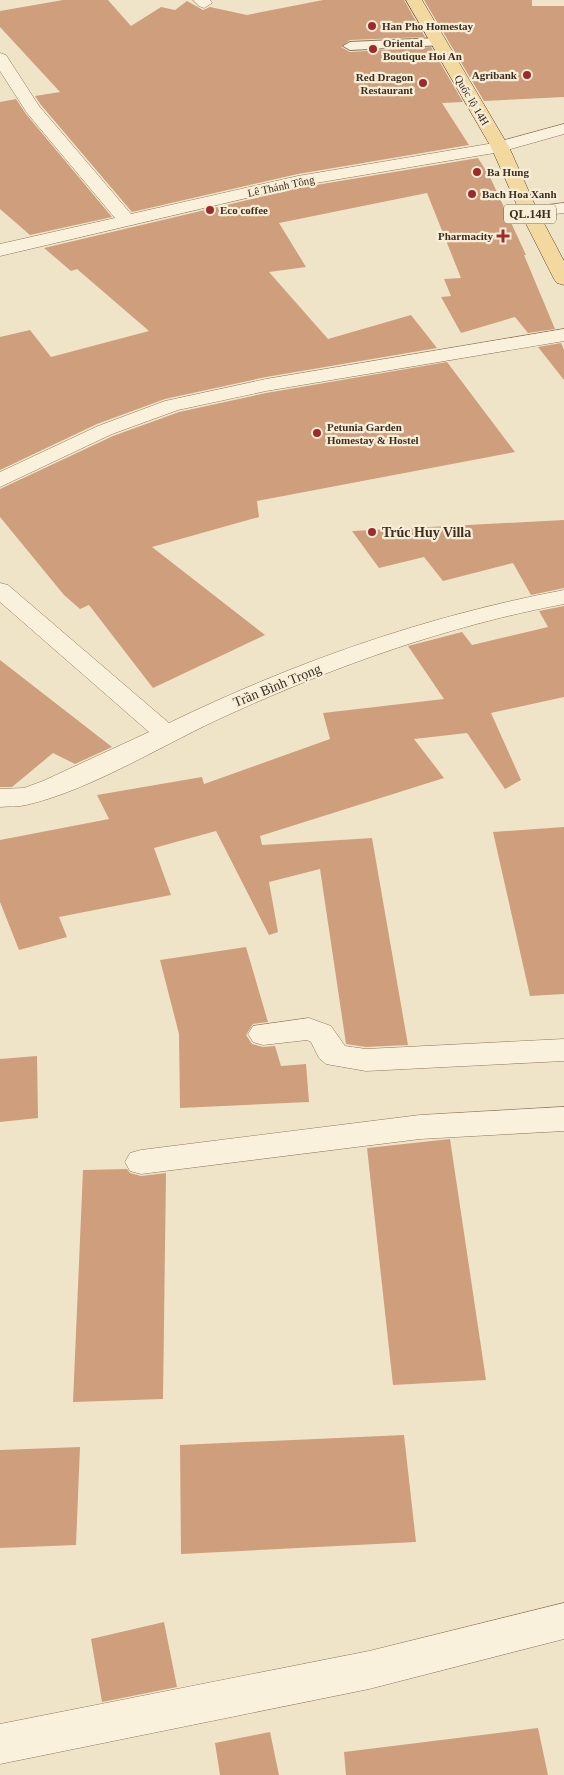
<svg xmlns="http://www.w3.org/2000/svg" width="564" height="1775" viewBox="0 0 564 1775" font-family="'Times New Roman',serif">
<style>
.building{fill:#cf9f7d}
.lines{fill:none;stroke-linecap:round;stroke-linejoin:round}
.service-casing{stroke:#8d765c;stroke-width:2}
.minor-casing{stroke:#8d765c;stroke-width:1}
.tertiary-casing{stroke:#8d765c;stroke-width:1}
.primary-casing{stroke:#5b4430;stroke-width:1}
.service{fill:#faf1dc;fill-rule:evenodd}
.minor{fill:#faf1dc;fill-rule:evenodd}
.tertiary{fill:#faf1dc;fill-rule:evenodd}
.primary{fill:#f3d9a0;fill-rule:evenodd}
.poi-dot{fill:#9e2a2b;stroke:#f7eed8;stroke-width:2}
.labels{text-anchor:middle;stroke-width:4.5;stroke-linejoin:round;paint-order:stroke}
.far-poi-label{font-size:11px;font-weight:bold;fill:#3d2e20;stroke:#f7eed8;text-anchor:start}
.far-street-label{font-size:11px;fill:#3d2e20;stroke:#f7eed8}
.shield{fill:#f7eed8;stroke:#756857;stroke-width:1}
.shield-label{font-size:12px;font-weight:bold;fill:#3d2e20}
.poi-label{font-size:14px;font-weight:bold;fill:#3d2e20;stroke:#f7eed8;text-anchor:start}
.street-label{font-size:14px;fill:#3d2e20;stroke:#f7eed8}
</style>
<rect width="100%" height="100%" fill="#f0e4c8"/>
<!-- building -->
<g class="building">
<polygon points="63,0 108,0 131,26 161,7 175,10 187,1 203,10 210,7 247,15 323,0 404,0 425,37 350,40 341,47 350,52 431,47 463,102 442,103 469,145 298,174 132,212 41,105 35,96 60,92 0,27 0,11"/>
<polygon points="424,0 532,0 532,6 564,6 564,97 484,101"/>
<polygon points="16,99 26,114 112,217 30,235 0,209 0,102"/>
<polygon points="478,158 490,177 526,255 524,255 555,329 528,333 515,317 461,333 441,297 451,296 444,279 461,278 427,193 279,223 306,267 269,272 328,339 411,315 437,348 266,377 165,399 97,424 0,470 0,337 30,330 51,357 149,331 77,269 71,271 44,248 298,188"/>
<polygon points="561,343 564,350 564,380 538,347"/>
<polygon points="447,362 515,452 257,501 259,517 152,547 265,635 153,688 89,605 80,609 64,595 0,517 0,489 113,436 179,412 266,393"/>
<polygon points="564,520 564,588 531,595 513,563 443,581 424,557 379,568 352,531"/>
<polygon points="564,606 564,697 491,713 521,780 505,789 467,733 414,739 444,778 260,836 262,845 372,838 408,1045 366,1047 346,1044 320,869 269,882 278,932 269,935 216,831 154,848 171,895 59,917 67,937 19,950 0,902 0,840 109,819 97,795 202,777 204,784 330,739 323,713 444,699 408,646 462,632 472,645 548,627 539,611"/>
<polygon points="0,660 112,747 75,764 53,753 12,787 0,787"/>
<polygon points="564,827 564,994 530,996 493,832"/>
<polygon points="246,947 268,1022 253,1024 246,1035 252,1044 263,1047 275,1046 281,1066 306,1064 309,1102 180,1108 179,1034 160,960"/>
<polygon points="37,1056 38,1118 0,1122 0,1059"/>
<polygon points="450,1139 486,1380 393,1385 367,1148"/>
<polygon points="127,1169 130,1173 141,1176 166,1173 163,1399 73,1402 83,1170"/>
<polygon points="404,1435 416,1542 181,1554 180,1445"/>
<polygon points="80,1447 76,1545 0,1548 0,1450"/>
<polygon points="164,1622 177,1687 102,1702 91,1639"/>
<polygon points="538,1728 548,1775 346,1775 344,1752"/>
<polygon points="270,1732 279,1775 220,1775 215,1743"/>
</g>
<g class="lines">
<defs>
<polygon id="service" points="437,38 444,42 442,45 350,50 343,46 350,42"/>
<g id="minor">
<polygon points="193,0 210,0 212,3 204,8 199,6"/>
<polygon points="0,53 6,55 39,106 131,214 298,176 500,142 506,143 509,147 506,151 500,152 298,186 0,256 0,244 115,218 27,113 0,71"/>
<polygon points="564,203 564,213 529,217 523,216 520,212 523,208"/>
<polygon points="564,329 564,341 266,391 178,410 112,434 0,487 0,472 98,426 165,401 266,379"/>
<path d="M0,583l8,2 161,138c126,-61 257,-107 395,-133v14c-116,22 -226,61 -334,110 -63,28 -138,76 -204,91 -8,2 -17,1 -26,2v-18l24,-1 19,-7 106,-49 -149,-130z"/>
<polygon points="309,1018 331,1026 345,1046 366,1049 564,1039 564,1061 366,1071 326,1064 319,1058 311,1042 307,1040 263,1045 253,1042 248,1034 253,1026"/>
<polygon points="564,1107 564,1131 420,1139 141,1174 130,1171 125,1162 130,1153 141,1150 420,1115"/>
<polygon points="564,1603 564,1639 369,1689 0,1764 0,1724 369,1651"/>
</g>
<polygon id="tertiary" points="564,124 564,134 500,152 494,151 491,147 494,143"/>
<polygon id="primary" points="406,0 422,0 509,147 538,212 564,261 564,285 557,283 554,279 520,212 491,147"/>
</defs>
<!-- service casing -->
<use href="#service" class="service-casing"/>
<!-- minor casing -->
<use href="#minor" class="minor-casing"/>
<!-- tertiary casing -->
<use href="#tertiary" class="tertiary-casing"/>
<!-- primary casing -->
<use href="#primary" class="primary-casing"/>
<!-- service -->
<use href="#service" class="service"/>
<!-- minor -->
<use href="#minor" class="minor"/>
<!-- tertiary -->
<use href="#tertiary" class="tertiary"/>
<!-- primary -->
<use href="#primary" class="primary"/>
</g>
<!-- markers -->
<g class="poi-dot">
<circle cx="372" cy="26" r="5"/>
<circle cx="373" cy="49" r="5"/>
<circle cx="527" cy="75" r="5"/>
<circle cx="423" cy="83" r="5"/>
<circle cx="477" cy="172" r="5"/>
<circle cx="472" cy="194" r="5"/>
<circle cx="210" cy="210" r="5"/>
<path d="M500.5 228.5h5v5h5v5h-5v5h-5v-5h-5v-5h5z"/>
<circle cx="317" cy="433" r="5"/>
<circle cx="372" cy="532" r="5"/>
</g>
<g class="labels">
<!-- far-poi labels -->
<g class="far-poi-label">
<text x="382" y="30">Han Pho Homestay</text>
<text x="383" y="47">Oriental<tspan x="383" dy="13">Boutique Hoi An</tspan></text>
<text x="517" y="79" text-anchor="end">Agribank</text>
<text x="413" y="81" text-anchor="end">Red Dragon<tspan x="413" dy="13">Restaurant</tspan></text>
<text x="487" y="176">Ba Hung</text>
<text x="482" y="198">Bach Hoa Xanh</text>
<text x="220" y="214">Eco coffee</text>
<text x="493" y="240" text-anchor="end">Pharmacity</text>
<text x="327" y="431">Petunia Garden<tspan x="327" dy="13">Homestay &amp; Hostel</tspan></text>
</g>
<!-- far-street labels -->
<g class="far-street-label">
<text transform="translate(472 100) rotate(59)" y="4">Quốc lộ 14H</text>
<text transform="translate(281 186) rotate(-12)" y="4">Lê Thánh Tông</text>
</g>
<!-- shield labels -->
<rect class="shield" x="504" y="204.5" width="52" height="19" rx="4"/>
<g class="shield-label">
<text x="530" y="218">QL.14H</text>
</g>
<!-- poi labels -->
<g class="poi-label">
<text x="382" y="537">Trúc Huy Villa</text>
</g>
<!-- street labels -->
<g class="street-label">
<text transform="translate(277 685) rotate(-22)" y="5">Trần Bình Trọng</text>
</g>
</g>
</svg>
